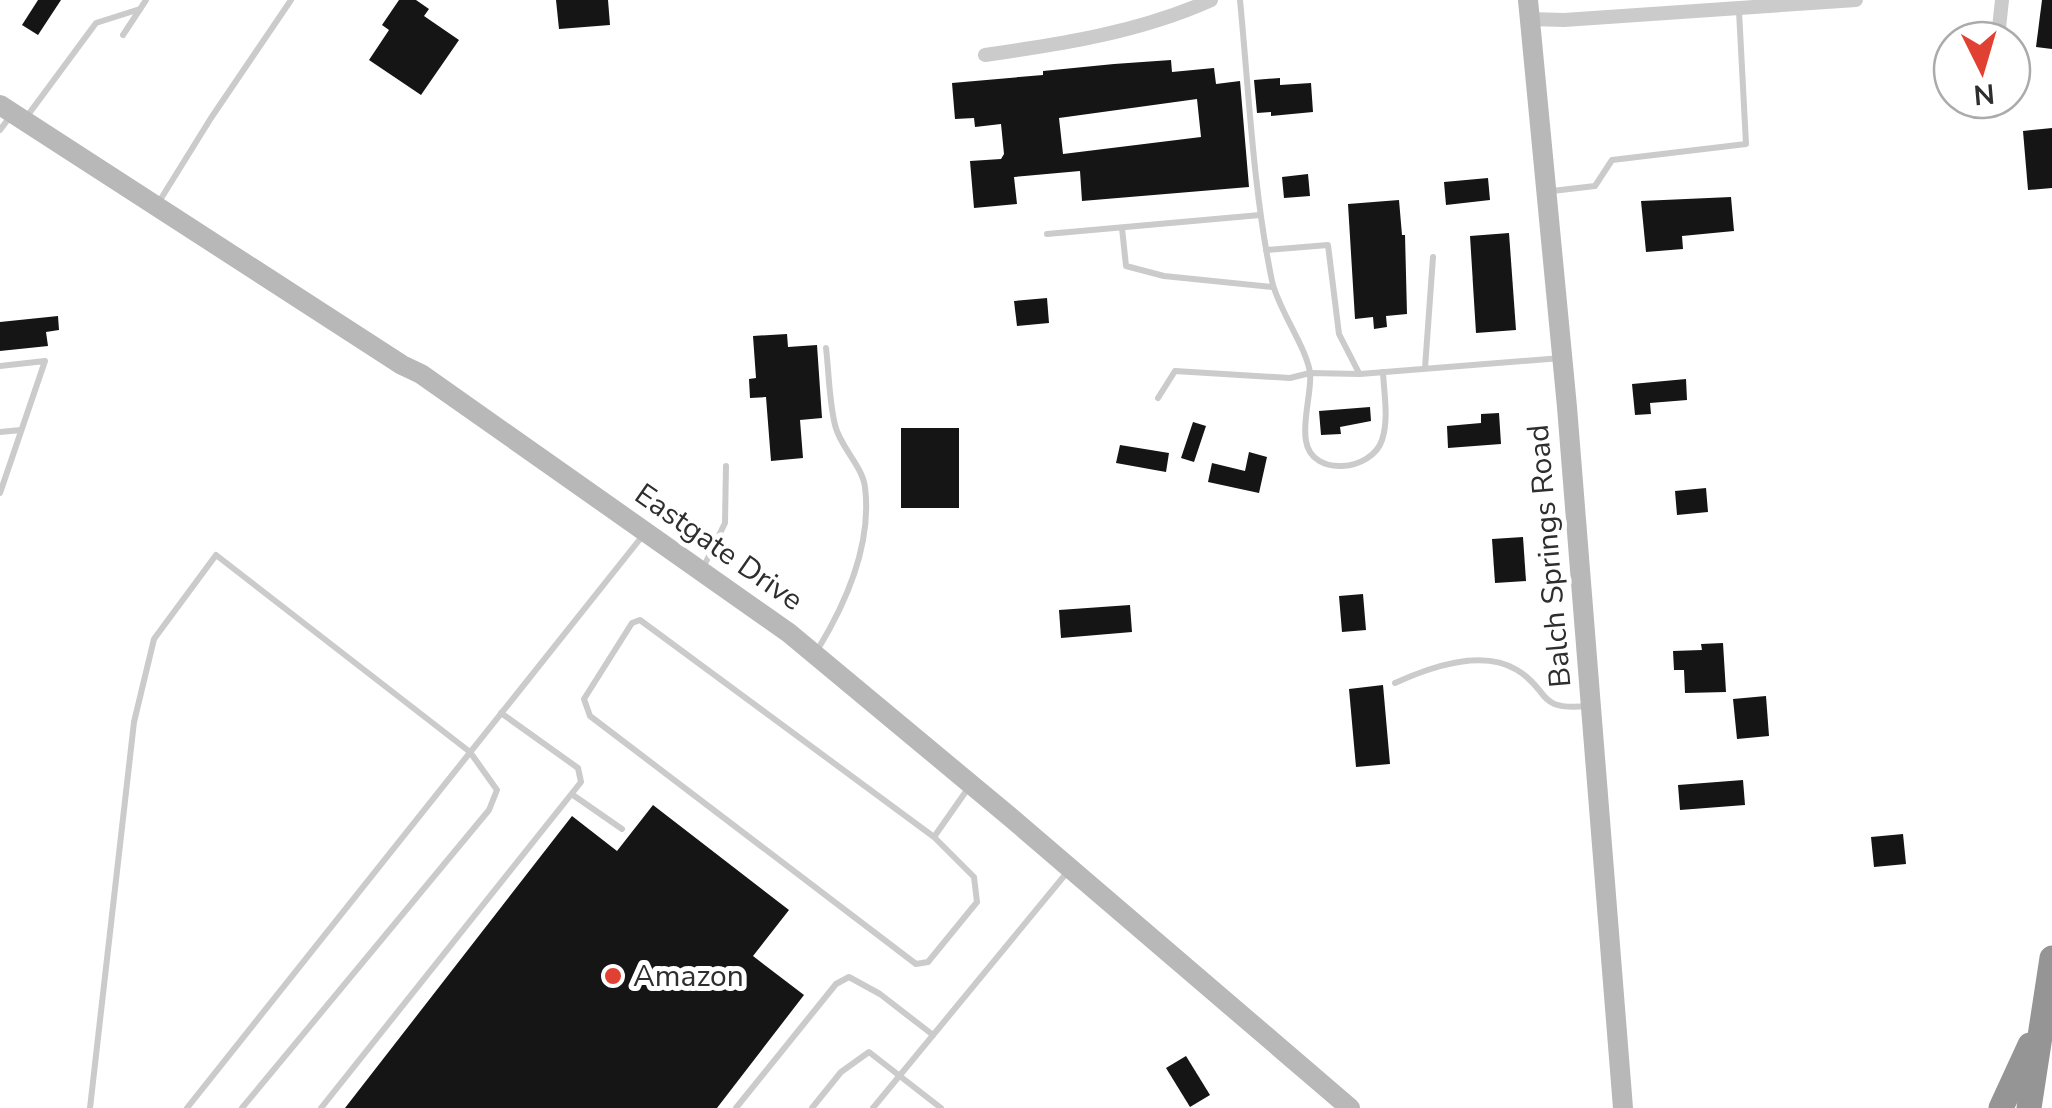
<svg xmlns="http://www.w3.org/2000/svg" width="2052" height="1108" viewBox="0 0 2052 1108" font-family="'Nunito Sans',sans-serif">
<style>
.building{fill:#151515;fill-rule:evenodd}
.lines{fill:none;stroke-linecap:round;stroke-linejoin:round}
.lane{stroke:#cbcbcb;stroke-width:6}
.street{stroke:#cbcbcb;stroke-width:14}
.secondary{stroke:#b8b8b8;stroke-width:20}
.highway{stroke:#959595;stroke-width:25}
.poi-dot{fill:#e14133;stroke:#fff;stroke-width:4}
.labels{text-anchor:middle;stroke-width:10;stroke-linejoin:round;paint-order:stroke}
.street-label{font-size:30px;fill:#2e2e2e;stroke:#fff}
.poi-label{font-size:30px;fill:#2e2e2e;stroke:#fff;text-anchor:start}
</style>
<rect width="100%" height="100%" fill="#fff"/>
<!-- building -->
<g class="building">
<polygon points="38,0 61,0 38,35 22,25"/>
<polygon points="399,0 416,0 429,9 424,16 459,40 421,95 369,60 389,30 382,25"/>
<polygon points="556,0 608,0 610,25 559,29"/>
<polygon points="2042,0 2052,0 2052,49 2036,47"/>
<path d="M1171,60l1,12 42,-4 2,16 24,-3 9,106 -167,14 -2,-30 -66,6 3,27 -43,4 -4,-47 31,-2 3,-5 -3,-30 -26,3 -1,-9 -19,1 -3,-36 91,-8v-4l71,-7zM1197,99l4,38 -138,17 -4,-36z"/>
<polygon points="1280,78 1280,85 1311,83 1313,112 1271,116 1271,112 1257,113 1254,80"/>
<polygon points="2052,128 2052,188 2028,190 2023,131"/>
<polygon points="1308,174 1310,196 1284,198 1282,177"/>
<polygon points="1488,178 1490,200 1446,205 1444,182"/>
<polygon points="1731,197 1734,231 1682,236 1683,249 1646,252 1641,201"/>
<polygon points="1399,200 1402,235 1405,235 1407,314 1386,316 1387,327 1374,329 1373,317 1355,319 1348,204"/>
<polygon points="1509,233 1516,330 1476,333 1470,236"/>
<polygon points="1047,298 1049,323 1017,326 1014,301"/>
<polygon points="58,316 59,330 46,332 48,346 0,351 0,322"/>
<polygon points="787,334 788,347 817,345 822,418 800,420 803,458 771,461 766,397 750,398 749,379 756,378 753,336"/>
<polygon points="1686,379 1687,400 1650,403 1651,414 1635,415 1632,384"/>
<polygon points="1370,407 1371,421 1340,427 1341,434 1321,435 1319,411"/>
<polygon points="1499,413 1501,444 1448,448 1447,426 1481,423 1481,414"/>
<polygon points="1193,422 1206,426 1194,462 1181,458"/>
<rect x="901" y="428" width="58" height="80"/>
<polygon points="1120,445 1169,453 1166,472 1116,463"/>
<polygon points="1249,452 1267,457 1259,493 1208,482 1212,463 1245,471"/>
<polygon points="1706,488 1708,512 1677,515 1675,491"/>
<polygon points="1523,537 1526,581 1495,583 1492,539"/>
<polygon points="1363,594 1366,630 1342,632 1339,596"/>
<polygon points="1130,605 1132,632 1061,638 1059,610"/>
<polygon points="1723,643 1726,692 1685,693 1684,670 1674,670 1673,651 1702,650 1701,644"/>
<polygon points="1383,685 1390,764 1356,767 1349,689"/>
<polygon points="1766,696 1769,736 1737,739 1733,699"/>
<polygon points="1743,780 1745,805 1680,810 1678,785"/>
<polygon points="653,805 789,910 753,956 804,995 717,1108 345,1108 572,816 617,851"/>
<polygon points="1903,834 1906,864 1874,867 1871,837"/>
<polygon points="1186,1056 1210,1095 1190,1107 1166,1068"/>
</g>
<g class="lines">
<!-- lane -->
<g class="lane">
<path d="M1240,0c9,93 13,189 32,281 6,28 35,67 38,92 2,18 -8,47 -4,68 6,37 66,30 76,-1 7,-21 2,-46 1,-68"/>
<polyline points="123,35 146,0"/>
<polyline points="25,119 96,23 140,9"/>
<polyline points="0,130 9,118"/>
<polyline points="1552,191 1595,186 1612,160 1746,144 1739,11"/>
<polyline points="157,205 211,118 291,0"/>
<polyline points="1122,228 1126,266 1164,276 1273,287"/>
<polyline points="1047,234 1260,215"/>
<polyline points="1266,250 1328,245 1339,334 1359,373"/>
<polyline points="0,366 45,361 0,493"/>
<polyline points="1425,368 1433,257"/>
<polyline points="1158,398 1175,371 1290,378 1310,373 1360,374 1561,358"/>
<polyline points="0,432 21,430"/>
<polyline points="704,566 725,523 726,466"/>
<path d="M818,649c28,-46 54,-106 47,-162 -3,-22 -25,-40 -30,-62 -6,-25 -6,-52 -9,-77"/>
<path d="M1395,683c33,-15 86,-35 122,-13 35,21 17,41 71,36"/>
<polyline points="573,795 622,829"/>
<polyline points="934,837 640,620 632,623 584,699 590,716 916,964 928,962 977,902 974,877 934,837 969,787"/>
<polyline points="90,1108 134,722 154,639 216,555 470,752 497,790 489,810 242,1108"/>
<polyline points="187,1108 644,534"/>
<polyline points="321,1108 581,782 578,768 501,713"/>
<polyline points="736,1108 836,984 849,977 880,994 933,1035"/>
<polyline points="812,1108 841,1072 869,1052 941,1108"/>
<polyline points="873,1108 1069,870"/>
</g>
<!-- street -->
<g class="street">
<polyline points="1530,19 1564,20 1856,0"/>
<polyline points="1998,37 2002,0"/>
<path d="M985,55c77,-11 155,-23 226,-55"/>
</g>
<!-- secondary -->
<g class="secondary">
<polyline points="1528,0 1567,407 1623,1108"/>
<polyline points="0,105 402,365 421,374 789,633 1009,816 1350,1108"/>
</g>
<!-- highway -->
<g class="highway">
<polyline points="2001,1108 2030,1045"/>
<polyline points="2029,1108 2052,958"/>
</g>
</g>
<!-- markers -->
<circle class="poi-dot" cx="613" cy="976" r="10"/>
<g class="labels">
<!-- street labels -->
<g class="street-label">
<text transform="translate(719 547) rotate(35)" y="10">Eastgate Drive</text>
<text transform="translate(1549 556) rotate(-95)" y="10">Balch Springs Road</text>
</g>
<!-- poi labels -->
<g class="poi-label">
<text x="633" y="986">Amazon</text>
</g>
</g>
<!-- north arrow -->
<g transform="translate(1982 70) rotate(175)"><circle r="48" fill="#ffffff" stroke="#ababab" stroke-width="2.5"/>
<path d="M0-8L18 38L0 25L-18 38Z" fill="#e14133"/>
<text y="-15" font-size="28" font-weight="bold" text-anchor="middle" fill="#2e2e2e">N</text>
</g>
</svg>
